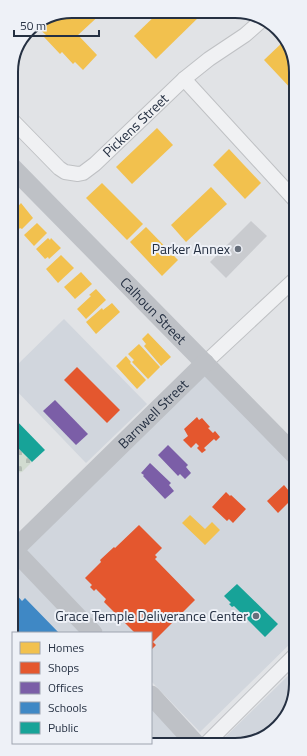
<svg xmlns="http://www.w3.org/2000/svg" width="307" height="756" viewBox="0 0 307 756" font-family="'Titillium Web',sans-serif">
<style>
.built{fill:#d1d6dd}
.cemetery{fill:url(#cemetery-stones)}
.homes{fill:#f2c14e}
.shops{fill:#e4572e}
.offices{fill:#7b5ea7}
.schools{fill:#3f88c5}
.public{fill:#17a398}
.building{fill:#c9cbcf}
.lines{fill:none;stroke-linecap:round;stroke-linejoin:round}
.street-casing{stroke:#bfc1c4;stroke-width:16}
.street{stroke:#f0f1f3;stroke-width:14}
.secondary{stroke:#bec1c6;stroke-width:19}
.poi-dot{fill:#676f7b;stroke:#eef1f7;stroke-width:1.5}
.labels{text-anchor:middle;stroke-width:4;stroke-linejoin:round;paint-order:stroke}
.street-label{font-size:14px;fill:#253042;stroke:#eef1f7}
.poi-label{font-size:14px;fill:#253042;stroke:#eef1f7;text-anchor:end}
.rim{fill:none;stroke:#253042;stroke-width:2}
</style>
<defs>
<pattern id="cemetery-stones" width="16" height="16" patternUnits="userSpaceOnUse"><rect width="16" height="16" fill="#d1dbd0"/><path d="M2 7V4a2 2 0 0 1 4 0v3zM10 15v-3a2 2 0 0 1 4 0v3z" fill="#b3bcb4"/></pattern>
</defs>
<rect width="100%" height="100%" fill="#e1e3e6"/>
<!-- built -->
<g class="built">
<polygon points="64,319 147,404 86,463 12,386 12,370"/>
<polygon points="205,374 295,467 296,638 200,732 151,681 151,633 104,633 24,551"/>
<polygon points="18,565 83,633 13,633 13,689 13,570"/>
<polygon points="296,668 296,688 281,724 250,743 219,743"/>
<polygon points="151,703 189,743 59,743 151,743"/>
</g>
<!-- cemetery -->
<polygon class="cemetery" points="12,442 32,462 22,472 12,474"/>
<!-- homes -->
<g class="homes">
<polygon points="72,11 104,11 78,35 97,55 83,70 75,62 73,64 62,52 60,54 44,37 46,35 35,25 59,16 63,19 65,19"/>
<polygon points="159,12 204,12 156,59 134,36"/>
<polygon points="285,40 294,57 294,92 264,60"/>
<polygon points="157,128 173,145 132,184 116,167"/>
<polygon points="229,149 261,183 245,199 213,165"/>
<polygon points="102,183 143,224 127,240 86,198"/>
<polygon points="211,187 227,204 186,242 171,225"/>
<polygon points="21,203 33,218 22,229 20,228 18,230 12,224 12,213"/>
<polygon points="37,223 47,233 34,246 24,235"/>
<polygon points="146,227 178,260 162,276 130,242"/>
<polygon points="48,238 50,240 51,238 61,248 49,259 48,257 45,259 36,249"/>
<polygon points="61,255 74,268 58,283 46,269"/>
<polygon points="81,272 92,284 75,299 64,287"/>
<polygon points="96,289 106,300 86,319 77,309 91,296 89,295"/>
<polygon points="112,303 120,312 96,334 86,322 102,308 103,310"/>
<polygon points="148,333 171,357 161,366 144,346 146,344 142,339"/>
<polygon points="139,344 160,367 148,379 132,362 134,360 128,354"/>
<polygon points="126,356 131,362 130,363 146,380 137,389 116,366"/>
<polygon points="190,515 205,529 212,522 220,530 205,545 182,523"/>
</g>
<!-- shops -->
<g class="shops">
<polygon points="77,367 120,410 107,423 64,380"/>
<polygon points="197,417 199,420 202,418 210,427 208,428 213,433 215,431 220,437 216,441 214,439 204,448 206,450 202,453 197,448 199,446 196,443 191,448 183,440 188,436 184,429"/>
<polygon points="284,485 294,497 278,513 267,501"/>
<polygon points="226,492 230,496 231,495 246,509 233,523 229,519 227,521 212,507"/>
<polygon points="139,525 162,548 155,555 157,557 155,559 195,600 153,642 156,645 151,650 151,633 135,633 104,602 106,599 96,589 94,591 90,587 92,585 85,578 101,562 100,560 114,547 115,548"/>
</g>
<!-- offices -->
<g class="offices">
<polygon points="55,400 88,434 76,445 43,411"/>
<polygon points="168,445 188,465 186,467 191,473 185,479 180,474 178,476 158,455"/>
<polygon points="150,463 171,483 169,485 174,491 165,499 143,476 144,475 141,473"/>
</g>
<!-- schools -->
<polygon class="schools" points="14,592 22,601 25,598 59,633 13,633 13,593"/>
<!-- public -->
<g class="public">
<polygon points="12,416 45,450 32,462 12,442"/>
<polygon points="237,584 278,624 265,637 234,606 232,607 229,604 231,603 224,596"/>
</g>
<!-- building -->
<polygon class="building" points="251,221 267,236 226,278 210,262"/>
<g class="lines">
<defs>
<g id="street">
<polyline points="184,79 294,199"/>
<path id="s1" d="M11,119l48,49 6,4 13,2 5,-1 12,-9 89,-85 25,-20 36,-24 17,-15"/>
<polyline points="205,363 295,279"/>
<polyline points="207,743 296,654"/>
</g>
</defs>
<!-- street casing -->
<use href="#street" class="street-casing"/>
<!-- street -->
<use href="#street" class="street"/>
<!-- secondary -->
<g class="secondary">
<path id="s2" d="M11,166l284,289"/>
<polyline points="13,549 93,633"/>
<path id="s3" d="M13,551l192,-188"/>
<polyline points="151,695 195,743"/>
</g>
</g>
<!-- markers -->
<g class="poi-dot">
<circle cx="238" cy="249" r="4"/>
<circle cx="256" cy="616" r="4"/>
</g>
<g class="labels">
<!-- street labels -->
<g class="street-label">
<text dy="5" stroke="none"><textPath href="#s1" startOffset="165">Pickens Street</textPath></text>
<text dy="5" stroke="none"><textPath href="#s2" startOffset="203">Calhoun Street</textPath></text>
<text dy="5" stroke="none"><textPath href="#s3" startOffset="196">Barnwell Street</textPath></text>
</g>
<!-- poi labels -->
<g class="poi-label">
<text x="230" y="254">Parker Annex</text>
<text x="248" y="621">Grace Temple Deliverance Center</text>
</g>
</g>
<!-- crop -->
<path d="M0 0H307V756H0ZM72 18H235A54 54 0 0 1 289 72V684A54 54 0 0 1 235 738H72A54 54 0 0 1 18 684V72A54 54 0 0 1 72 18Z" fill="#eef1f7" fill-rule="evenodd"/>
<path class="rim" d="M72 18H235A54 54 0 0 1 289 72V684A54 54 0 0 1 235 738H72A54 54 0 0 1 18 684V72A54 54 0 0 1 72 18Z"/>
<!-- legend -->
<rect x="12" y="632" width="140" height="112" fill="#eef1f7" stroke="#9ea4af"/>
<rect x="20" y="642" width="20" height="12" fill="#f2c14e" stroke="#9ea4af"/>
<text x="48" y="652" font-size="12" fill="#253042">Homes</text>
<rect x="20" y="662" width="20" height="12" fill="#e4572e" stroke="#9ea4af"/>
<text x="48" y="672" font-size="12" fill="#253042">Shops</text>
<rect x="20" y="682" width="20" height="12" fill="#7b5ea7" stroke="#9ea4af"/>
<text x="48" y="692" font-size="12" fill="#253042">Offices</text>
<rect x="20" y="702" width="20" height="12" fill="#3f88c5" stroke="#9ea4af"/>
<text x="48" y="712" font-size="12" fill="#253042">Schools</text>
<rect x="20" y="722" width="20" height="12" fill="#17a398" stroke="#9ea4af"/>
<text x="48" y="732" font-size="12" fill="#253042">Public</text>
<!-- scale -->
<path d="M14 30v6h85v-6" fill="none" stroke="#253042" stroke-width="2"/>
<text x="20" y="30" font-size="12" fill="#253042" stroke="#eef1f7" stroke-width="3" paint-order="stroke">50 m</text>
</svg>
